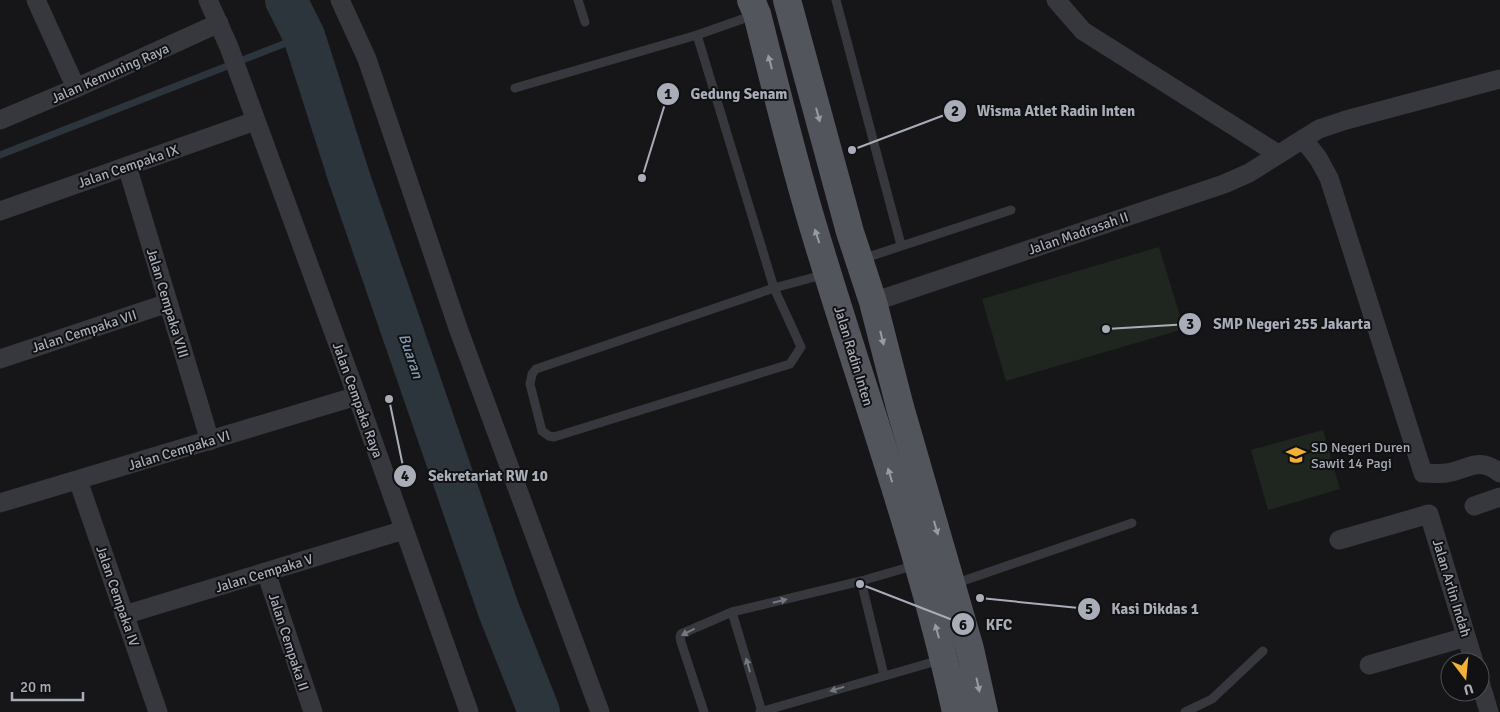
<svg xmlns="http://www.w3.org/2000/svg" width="1500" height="712" viewBox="0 0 1500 712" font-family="Signika,sans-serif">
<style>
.green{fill:#1e261f}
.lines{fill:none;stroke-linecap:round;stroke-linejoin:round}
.stream{stroke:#2c353c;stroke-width:7}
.river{stroke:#2c353c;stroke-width:42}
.service{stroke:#37383d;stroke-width:9}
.minor{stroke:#37383d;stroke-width:19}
.primary{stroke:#53555c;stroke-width:28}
.oneway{fill:#979ba6}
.oneway2{fill:#757881}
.labels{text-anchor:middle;stroke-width:4;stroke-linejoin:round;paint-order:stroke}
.street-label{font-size:14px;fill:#a8adb8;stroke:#111113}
.poi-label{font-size:14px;fill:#a8adb8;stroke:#111113;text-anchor:start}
.water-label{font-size:15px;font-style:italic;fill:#7f9bb3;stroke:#111113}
.leader{fill:none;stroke:#a8adb8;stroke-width:2}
.callout-dot{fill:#a8adb8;stroke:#111113;stroke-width:2}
.mark-label{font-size:15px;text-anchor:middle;font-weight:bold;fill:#111}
.callout-label{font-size:15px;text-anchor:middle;font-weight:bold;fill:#a8adb8;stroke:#111113;stroke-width:4;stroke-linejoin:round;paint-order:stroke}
</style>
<rect width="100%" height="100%" fill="#161618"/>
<!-- green -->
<g class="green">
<polygon points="1159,247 1184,329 1006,381 982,299"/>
<polygon points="1323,430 1340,489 1268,510 1251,450"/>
</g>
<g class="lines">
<!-- stream -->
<polyline class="stream" points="0,155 304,36"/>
<!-- river -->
<polyline class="river" points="286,0 304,36 349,177 499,611 539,712"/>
<!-- service -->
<g class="service">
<polyline points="578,0 585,22"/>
<polyline points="836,0 901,245"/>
<polyline points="697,35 774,288 801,347 790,364 554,437 549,436 542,431 530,384 532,374 536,369 774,288 826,274"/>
<polyline points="515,88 697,35 754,15"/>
<polyline points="862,259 1011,210"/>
<polyline points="861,581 884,675"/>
<polyline points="954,584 1132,523"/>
<polyline points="732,612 762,712"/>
<polyline points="704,712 681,642 680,637 681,634 732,612 861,581 916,565"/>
<polyline points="760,712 940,660"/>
<polyline points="1185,712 1212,699 1263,651"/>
</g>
<!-- minor -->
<g class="minor">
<polyline points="36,0 76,88"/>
<polyline points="208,0 229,47 357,396 469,712"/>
<polyline points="340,0 367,59 458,328 600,712"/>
<polyline points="1056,0 1083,31 1278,154"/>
<polyline points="0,120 76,88 219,23"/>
<path d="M1303,139l15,19 11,20 94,295c7,0 16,1 24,0 22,-4 32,-17 53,0"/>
<polyline points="127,166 210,441"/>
<polyline points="0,211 255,121"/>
<polyline points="873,302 1224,184 1249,173 1319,129 1346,120 1500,79"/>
<polyline points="0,359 168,303"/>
<polyline points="78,480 158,712"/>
<polyline points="0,503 357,396"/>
<polyline points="1474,506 1500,497"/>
<polyline points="1339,540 1429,514 1474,662"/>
<polyline points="266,572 313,712"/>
<polyline points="124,615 404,530"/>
<polyline points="1369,665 1466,637"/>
<polyline points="1480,682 1489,712"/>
</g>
<!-- primary -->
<g class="primary">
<path d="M751,0l6,14c18,71 35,142 56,212 48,161 107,321 143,486"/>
<polyline points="787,0 850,232 873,302 900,407 970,649 984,712"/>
</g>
</g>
<!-- one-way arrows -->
<defs><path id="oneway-solid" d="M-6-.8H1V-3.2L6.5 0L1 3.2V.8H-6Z" transform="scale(1.25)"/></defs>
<g class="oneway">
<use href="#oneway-solid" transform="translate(770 62) rotate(-105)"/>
<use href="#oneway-solid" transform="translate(818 115) rotate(75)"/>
<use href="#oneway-solid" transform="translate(817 236) rotate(-108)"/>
<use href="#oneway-solid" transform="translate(882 338) rotate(76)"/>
<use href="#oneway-solid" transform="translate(890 475) rotate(-107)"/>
<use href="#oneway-solid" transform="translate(936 528) rotate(74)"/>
<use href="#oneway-solid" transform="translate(937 631) rotate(-105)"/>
<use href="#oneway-solid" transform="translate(978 685) rotate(78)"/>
</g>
<g class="oneway2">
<use href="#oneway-solid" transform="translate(780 601) rotate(-14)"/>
<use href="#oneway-solid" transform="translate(688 632) rotate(153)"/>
<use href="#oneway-solid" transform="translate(748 665) rotate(-106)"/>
<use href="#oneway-solid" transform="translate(837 689) rotate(163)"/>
</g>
<!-- icons -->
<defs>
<symbol id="school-bare" viewBox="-9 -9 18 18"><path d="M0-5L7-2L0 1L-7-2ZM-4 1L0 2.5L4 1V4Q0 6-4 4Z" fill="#f2b134" stroke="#111113" stroke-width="2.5" paint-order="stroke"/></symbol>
</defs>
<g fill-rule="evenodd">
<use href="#school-bare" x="1282" y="441" width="28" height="28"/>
</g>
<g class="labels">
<!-- street labels -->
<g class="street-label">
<text transform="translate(110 73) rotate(-24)" y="5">Jalan Kemuning Raya</text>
<text transform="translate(128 166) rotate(-19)" y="5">Jalan Cempaka IX</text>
<text transform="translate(1078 233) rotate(-19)" y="5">Jalan Madrasah II</text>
<text transform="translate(168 303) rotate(73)" y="5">Jalan Cempaka VIII</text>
<text transform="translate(84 331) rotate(-18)" y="5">Jalan Cempaka VII</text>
<text transform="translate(854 356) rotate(73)" y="5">Jalan Radin Inten</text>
<text transform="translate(358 400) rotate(70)" y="5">Jalan Cempaka Raya</text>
<text transform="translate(179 450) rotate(-17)" y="5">Jalan Cempaka VI</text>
<text transform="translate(264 573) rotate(-17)" y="5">Jalan Cempaka V</text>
<text transform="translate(1452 588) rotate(73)" y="5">Jalan Arlin Indah</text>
<text transform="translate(118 596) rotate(71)" y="5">Jalan Cempaka IV</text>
<text transform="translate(289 642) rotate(72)" y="5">Jalan Cempaka II</text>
</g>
<!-- poi labels -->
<g class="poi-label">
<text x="1311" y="452">SD Negeri Duren<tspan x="1311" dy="16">Sawit 14 Pagi</tspan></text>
</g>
<!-- water labels -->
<g class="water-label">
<text transform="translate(411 356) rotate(71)" y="5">Buaran</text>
</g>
</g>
<!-- callouts -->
<path class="leader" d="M642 178L668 94M852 150L955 111M1106 329L1190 324M389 399L405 476M980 598L1089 609M860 584L963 624"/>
<g class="callout-dot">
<circle cx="642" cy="178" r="5"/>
<circle cx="852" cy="150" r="5"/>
<circle cx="1106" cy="329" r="5"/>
<circle cx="389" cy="399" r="5"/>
<circle cx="980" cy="598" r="5"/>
<circle cx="860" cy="584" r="5"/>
<circle cx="668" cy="94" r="12"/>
<circle cx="955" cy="111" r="12"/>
<circle cx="1190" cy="324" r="12"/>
<circle cx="405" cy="476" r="12"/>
<circle cx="1089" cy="609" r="12"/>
<circle cx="963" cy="624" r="12"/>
</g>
<g class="mark-label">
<text x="668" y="99">1</text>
<text x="955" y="116">2</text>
<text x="1190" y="329">3</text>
<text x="405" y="481">4</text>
<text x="1089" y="614">5</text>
<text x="963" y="630">6</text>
</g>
<g class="callout-label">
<text x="739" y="99">Gedung Senam</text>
<text x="1056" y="116">Wisma Atlet Radin Inten</text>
<text x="1292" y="329">SMP Negeri 255 Jakarta</text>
<text x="488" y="481">Sekretariat RW 10</text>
<text x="1155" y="614">Kasi Dikdas 1</text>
<text x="999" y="630">KFC</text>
</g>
<!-- north arrow -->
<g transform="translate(1465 677) rotate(164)"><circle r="24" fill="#111113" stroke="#4d4f55"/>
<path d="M0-4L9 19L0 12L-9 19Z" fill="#f2b134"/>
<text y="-8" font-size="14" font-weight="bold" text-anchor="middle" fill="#a8adb8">U</text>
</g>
<!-- scale -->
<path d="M12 692v8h71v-8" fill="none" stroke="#a8adb8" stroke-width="2.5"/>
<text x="20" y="692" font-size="15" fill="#a8adb8" stroke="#111113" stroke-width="4" paint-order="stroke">20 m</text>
</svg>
